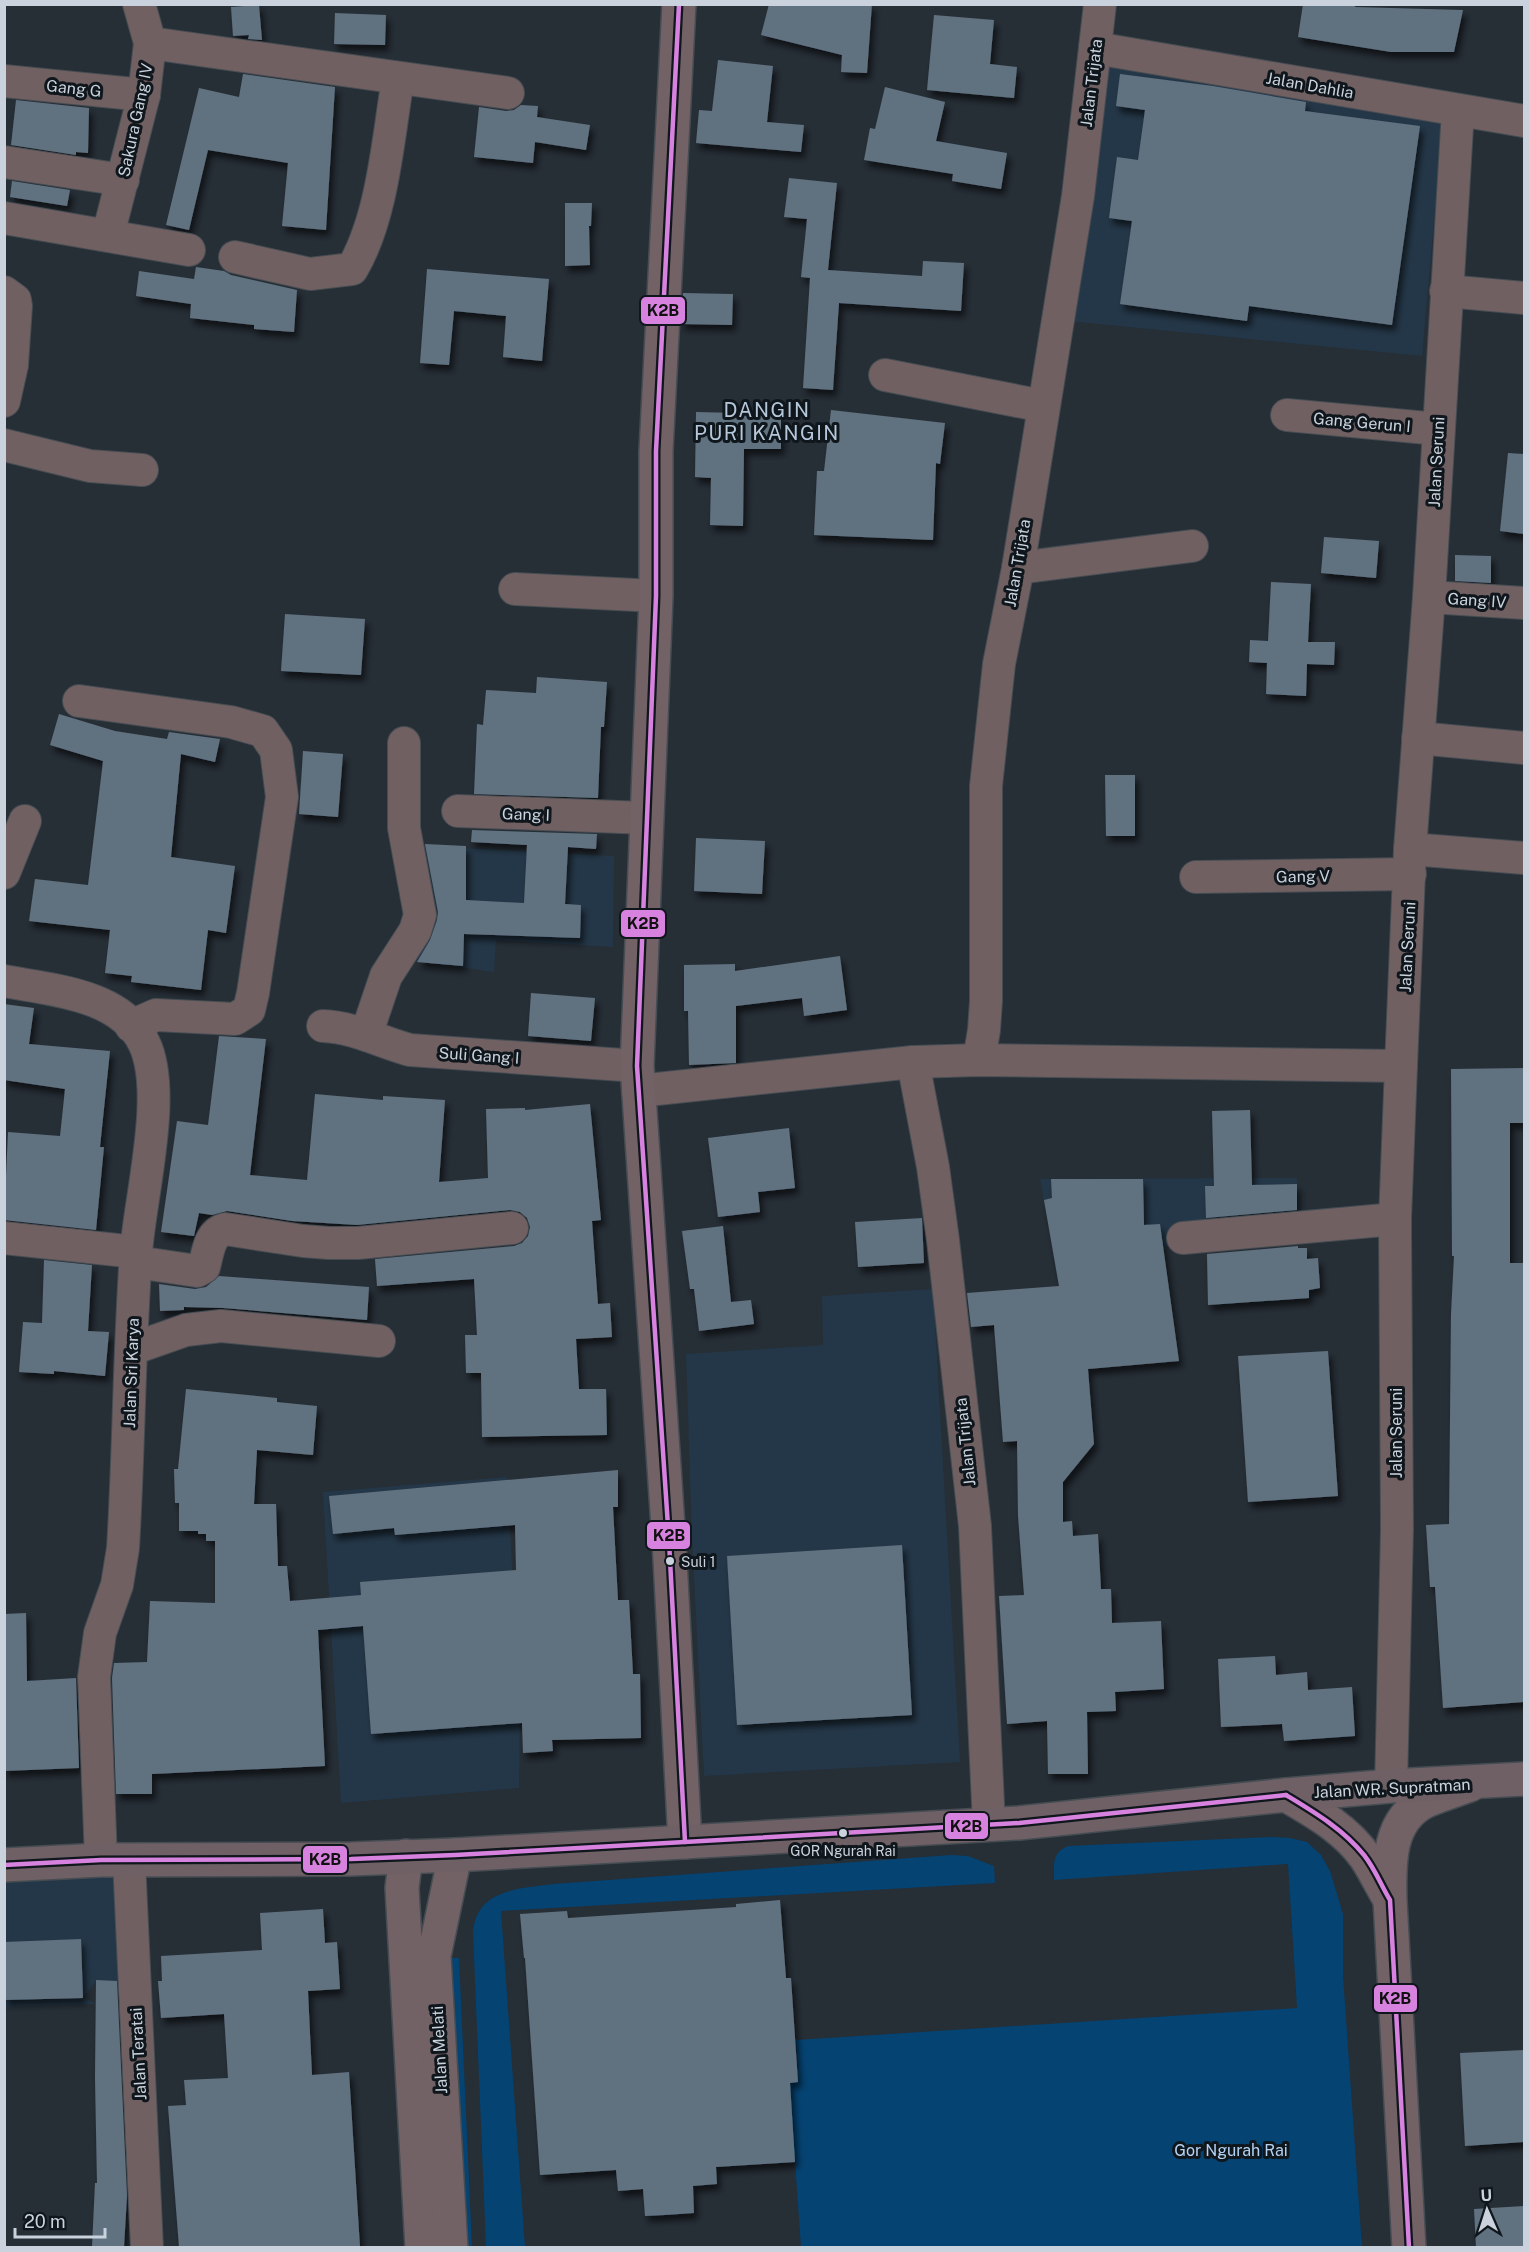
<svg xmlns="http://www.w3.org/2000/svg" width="1529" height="2252" viewBox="0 0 1529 2252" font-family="'Public Sans',sans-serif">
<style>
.built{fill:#243748}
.green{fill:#054372}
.building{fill:#617180;filter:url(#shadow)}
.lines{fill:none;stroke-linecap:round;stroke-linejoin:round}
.street-casing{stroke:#454c52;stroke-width:34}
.secondary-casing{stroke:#454c52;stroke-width:36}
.primary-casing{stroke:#454c52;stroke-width:36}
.street{stroke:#706062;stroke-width:32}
.secondary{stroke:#726165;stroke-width:33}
.primary{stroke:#6e6065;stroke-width:33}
.bus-1-casing{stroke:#0f161c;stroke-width:9}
.bus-1{stroke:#d682de;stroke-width:4.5}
.bus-dot{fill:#cad3dd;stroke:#0f161c;stroke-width:2}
.labels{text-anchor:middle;stroke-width:6;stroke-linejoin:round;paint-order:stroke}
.bus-label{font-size:14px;fill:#cad3dd;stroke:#0f161c;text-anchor:start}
.street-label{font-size:16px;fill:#cad3dd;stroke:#0f161c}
.park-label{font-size:16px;fill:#b3d2f3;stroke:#0f161c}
.quarter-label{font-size:20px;letter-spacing:1.5px;fill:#b5c7da;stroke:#0f161c}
.line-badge{stroke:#0f161c;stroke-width:2}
.pale-badge-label{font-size:16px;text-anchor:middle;font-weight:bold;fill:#111}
</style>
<defs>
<filter id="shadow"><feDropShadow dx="3.5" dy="6" stdDeviation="3" flood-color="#0009"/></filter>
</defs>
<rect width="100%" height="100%" fill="#262e36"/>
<!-- built -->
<g class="built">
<polygon points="1102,65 1443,119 1422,356 1069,321"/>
<polygon points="423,846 614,856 613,947 496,940 494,972 401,959"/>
<polygon points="1297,1178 1297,1210 1368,1205 1367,1226 1054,1257 1040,1179"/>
<polygon points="933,1289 960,1762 704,1776 692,1536 686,1354 823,1345 822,1296"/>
<polygon points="507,1477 520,1709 519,1788 341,1803 323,1492"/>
<polygon points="114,1871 122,1981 96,1981 83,1997 96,2004 5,2007 5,1878"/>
</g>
<!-- green -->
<g class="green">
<path d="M1271,1837l19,1 17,4 14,13 9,16 13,43v62l19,271h-561l-6,-85 -22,-78 25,-2 -2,-42 501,-32 -9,-144 -234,16c0,-17 -2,-27 14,-34z"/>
<path d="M951,1855l17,1 26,10 1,17 -494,28 24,336h-39l-13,-314c3,-44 45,-44 80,-49z"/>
<polygon points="445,1958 459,1958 472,2247 459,2247"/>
</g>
<!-- building -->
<g class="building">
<polygon points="769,4 872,4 867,73 841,72 842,55 761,35"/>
<polygon points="1303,4 1356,4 1355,7 1463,10 1454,52 1391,52 1298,37"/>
<polygon points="259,5 262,40 248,39 249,35 233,36 231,7"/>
<polygon points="335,13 386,15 385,45 334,44"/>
<polygon points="934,15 994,20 990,64 1017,67 1014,98 927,90"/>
<polygon points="718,60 773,66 767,122 804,125 801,152 696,143 699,110 712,111"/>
<polygon points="243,74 335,87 326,230 282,226 288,163 208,150 189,230 166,225 199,88 239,97"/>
<polygon points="1120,74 1213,86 1306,102 1305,111 1420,126 1392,325 1249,306 1247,321 1120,304 1132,221 1109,218 1117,157 1138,160 1145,110 1116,106"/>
<polygon points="885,87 945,102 936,141 1007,153 1001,189 952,181 953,174 864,160 870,128 875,129"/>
<polygon points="16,100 89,108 88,153 76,152 76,155 11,145"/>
<polygon points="521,105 538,106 537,117 590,125 586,150 535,142 533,163 474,157 479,107 506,111 514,110"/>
<polygon points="789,178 837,183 828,270 922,276 923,261 964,263 961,311 839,303 833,390 803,388 810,278 801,277 807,219 784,217"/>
<polygon points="12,181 70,190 67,206 10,197"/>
<polygon points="565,203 592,203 591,226 589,226 590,265 565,266"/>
<polygon points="196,267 224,271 231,275 297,290 294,332 254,329 254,325 190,318 191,304 136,296 139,271 194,279"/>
<polygon points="427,269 549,279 542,361 503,357 506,316 454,311 449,365 420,363"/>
<polygon points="683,293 733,294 732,325 681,324"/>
<polygon points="831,410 945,423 940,464 936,463 933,540 814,535 817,471 824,471"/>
<polygon points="696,412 781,414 781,449 744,449 743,526 710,525 711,478 695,477"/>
<polygon points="1508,453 1524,454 1524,534 1500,531"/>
<polygon points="1324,537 1379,541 1376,578 1321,573"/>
<polygon points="1455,555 1491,556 1491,583 1455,581"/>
<polygon points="1271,582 1311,584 1308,642 1335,642 1334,665 1307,664 1306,696 1266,694 1267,663 1249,662 1250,640 1268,641"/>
<polygon points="285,614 365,619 361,675 281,671"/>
<polygon points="537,677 607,682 604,727 601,727 598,798 474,794 477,724 483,725 486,690 536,693"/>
<polygon points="59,714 115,731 167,739 169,732 220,739 215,762 181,754 171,857 235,866 226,933 208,930 201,990 131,982 132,976 105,973 110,930 29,921 35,879 88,885 103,761 50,745"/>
<polygon points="303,751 343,754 338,817 299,814"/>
<polygon points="1105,775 1135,775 1135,836 1106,836"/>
<polygon points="472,830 597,834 596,849 568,847 565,904 581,905 580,938 464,934 463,966 417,962 430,940 437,920 438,912 425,844 466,846 466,900 524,903 527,845 471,842"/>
<polygon points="696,838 765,841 762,894 694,891"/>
<polygon points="840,956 847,1010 804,1016 802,998 736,1006 736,1063 689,1065 688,1011 684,1011 684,965 735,964 735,971"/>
<polygon points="531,993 595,998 591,1041 528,1036"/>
<polygon points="4,1004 34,1008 29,1044 110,1051 100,1147 104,1147 96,1230 4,1220 8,1132 60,1136 65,1089 4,1080"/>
<polygon points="219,1036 266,1039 250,1175 307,1180 315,1094 383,1100 383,1096 445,1100 439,1182 488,1178 486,1109 525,1108 525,1110 590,1104 601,1220 592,1221 598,1304 610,1303 612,1337 576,1339 579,1389 606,1389 607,1435 482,1437 481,1373 466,1373 465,1335 477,1335 474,1279 377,1286 375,1259 514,1246 522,1243 528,1236 530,1227 527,1218 520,1212 510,1210 357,1225 292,1221 227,1211 212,1215 199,1213 194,1236 161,1232 177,1121 208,1125"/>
<polygon points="1524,1068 1524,1123 1510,1123 1510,1263 1524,1263 1524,1702 1443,1708 1435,1587 1430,1587 1426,1525 1449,1524 1451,1314 1454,1256 1452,1256 1451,1069"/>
<polygon points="1250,1110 1252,1185 1297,1184 1297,1210 1206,1218 1205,1186 1214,1186 1212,1111"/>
<polygon points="789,1128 795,1188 758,1192 760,1212 718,1217 708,1138"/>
<polygon points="1051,1179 1143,1179 1144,1225 1160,1224 1179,1361 1088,1369 1094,1444 1063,1482 1063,1522 1072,1521 1073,1536 1098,1534 1101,1589 1111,1589 1112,1623 1161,1621 1164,1689 1115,1692 1116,1711 1087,1712 1088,1774 1048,1774 1047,1721 1007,1724 999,1596 1024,1595 1018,1516 1017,1441 1003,1442 994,1325 971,1327 967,1293 1059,1286 1044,1200 1052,1198"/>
<polygon points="922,1218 924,1263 858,1267 855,1222"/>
<polygon points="723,1226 731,1302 751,1300 754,1324 699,1331 694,1289 690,1289 682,1231"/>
<polygon points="1298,1246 1298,1248 1307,1248 1307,1259 1318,1258 1320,1288 1309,1290 1309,1298 1208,1305 1207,1254"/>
<polygon points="44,1260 92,1265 88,1331 109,1332 105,1376 54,1371 54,1374 19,1372 23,1322 42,1323"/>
<polygon points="219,1276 369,1287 367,1320 223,1308 184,1307 184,1310 160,1311 159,1284 195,1289 206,1287"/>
<polygon points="1328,1351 1338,1496 1248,1502 1238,1356"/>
<polygon points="186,1389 277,1398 277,1402 317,1406 313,1455 257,1450 254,1504 276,1504 278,1566 287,1566 290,1601 361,1595 360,1582 516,1570 515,1525 395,1535 394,1528 333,1534 329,1496 618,1470 618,1507 613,1507 618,1600 629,1600 633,1674 640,1674 641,1738 552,1740 553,1751 523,1753 522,1723 371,1734 363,1626 318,1630 325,1766 152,1774 152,1794 116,1794 112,1678 114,1663 147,1662 150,1601 215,1603 215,1541 206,1541 206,1534 198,1534 198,1531 179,1531 179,1503 175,1503 174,1469 178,1469"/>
<polygon points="902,1545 912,1715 737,1725 727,1556"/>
<polygon points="26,1613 27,1681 76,1678 79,1768 4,1771 4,1614"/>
<polygon points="1275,1656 1276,1675 1307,1672 1308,1690 1352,1687 1355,1736 1284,1741 1282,1724 1221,1727 1218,1659"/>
<polygon points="780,1900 786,1978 791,1978 798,2082 790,2083 795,2162 716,2167 717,2184 693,2186 694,2213 665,2215 645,2216 643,2189 618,2191 616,2170 540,2175 525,1958 524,1958 520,1914 567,1911 568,1918 736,1907 736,1904"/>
<polygon points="323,1909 325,1943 337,1942 340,1989 308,1991 312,2075 349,2072 360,2247 179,2247 168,2106 186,2105 184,2080 228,2078 224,2014 161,2018 158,1981 162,1981 161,1956 262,1950 260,1913"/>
<polygon points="81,1939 83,1998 4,2000 4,1942"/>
<polygon points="96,1980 117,1981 127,2196 124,2247 92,2247 95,2183 97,2183 95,2078"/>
<polygon points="1524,2050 1524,2142 1465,2146 1460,2053"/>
<polygon points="1524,2206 1524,2247 1476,2247 1474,2209"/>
</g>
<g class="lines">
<defs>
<g id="street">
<polyline points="150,43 508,93"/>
<polyline points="1095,48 1524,121"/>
<polyline points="4,81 144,95"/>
<polyline points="4,162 123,180"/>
<polyline points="4,218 189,250"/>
<polyline points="108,235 144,95 150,43 139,4"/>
<path d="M235,257l75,17 42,-5c31,-52 36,-131 46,-190"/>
<polyline points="1446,291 1524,298"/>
<polyline points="4,292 15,300 16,306 12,365 4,401"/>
<polyline points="885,375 1043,406"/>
<polyline points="1287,415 1438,429"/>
<polyline points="4,445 90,466 142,470"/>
<polyline points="1018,568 1192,546"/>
<polyline points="515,589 656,596"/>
<polyline points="1429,597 1524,603"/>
<polyline points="79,701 231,722 263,731 276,750 282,797 253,993 249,1010 235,1019 156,1015 131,1026"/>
<polyline points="1418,738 1524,748"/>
<polyline points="458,811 646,818"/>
<polyline points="1410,849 1524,858"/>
<polyline points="4,873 25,821"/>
<polyline points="1196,877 1410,874"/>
<path d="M4,981c47,9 117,13 140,62 24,49 -4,154 -8,210 -7,98 -7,197 -13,295l-6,37 -17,48 -6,44 7,183"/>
<path d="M323,1026c30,1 58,16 87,24l227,16"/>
<polyline points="366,1035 386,976 415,931 420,915 404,828 404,743"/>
<polyline points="979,1060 984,1030 986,1001 986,786 999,664 1018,568 1078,196 1100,4"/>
<polyline points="913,1062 933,1167 943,1240 975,1526 989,1825"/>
<polyline points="638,1091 913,1062 979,1060 1401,1066"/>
<polyline points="4,1238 136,1252"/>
<polyline points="1183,1238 1395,1219"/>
<path d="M136,1262l61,9 7,-4c4,-14 5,-34 21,-38l78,12 26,2h29l154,-15"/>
<polyline points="132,1349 186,1330 221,1326 379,1341"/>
<polyline points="1391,1786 1397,1529 1395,1219 1401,1066 1410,849 1429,597 1458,110"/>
<polyline points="129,1860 147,2248"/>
</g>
<g id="secondary">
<polyline points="679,4 656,451 656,596 637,1066 669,1541 685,1842"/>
<path d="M1286,1795c29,17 60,34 80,63 8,12 15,27 23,40"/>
<polyline points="406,1856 402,1888 422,2248"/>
<polyline points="451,2248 434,1956 455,1855"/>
<path d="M1409,2248l-19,-348c-1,-37 -2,-81 36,-99 14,-6 30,-11 44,-16"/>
</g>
<polyline id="primary" points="4,1865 101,1860 351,1859 455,1855 1019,1823 1286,1795 1391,1786 1524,1779"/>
</defs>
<!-- street casing -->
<use href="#street" class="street-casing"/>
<!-- secondary casing -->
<use href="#secondary" class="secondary-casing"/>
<!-- primary casing -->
<use href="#primary" class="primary-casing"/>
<!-- street -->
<use href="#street" class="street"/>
<!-- secondary -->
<use href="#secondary" class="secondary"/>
<!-- primary -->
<use href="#primary" class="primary"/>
<defs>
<g id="bus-1">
<polyline points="679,4 656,451 656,596 637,1066 669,1541 685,1842"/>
<path d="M1286,1795c28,17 57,34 78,60 11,14 17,30 26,45l19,348"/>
<polyline points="4,1865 101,1860 351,1859 455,1855 1019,1823 1286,1795"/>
</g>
</defs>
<!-- bus-1 casing -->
<use href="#bus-1" class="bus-1-casing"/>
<!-- bus-1 -->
<use href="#bus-1" class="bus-1"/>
</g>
<!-- markers -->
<g class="bus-dot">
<circle cx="670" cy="1561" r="5"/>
<circle cx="843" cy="1833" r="5"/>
</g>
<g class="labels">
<!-- bus labels -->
<g class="bus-label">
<text x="681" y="1567">Suli 1</text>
<text x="843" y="1856" text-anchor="middle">GOR Ngurah Rai</text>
</g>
<!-- street labels -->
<g class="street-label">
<text transform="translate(1091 83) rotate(-83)" y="6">Jalan Trijata</text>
<text transform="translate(1310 85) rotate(10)" y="6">Jalan Dahlia</text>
<text transform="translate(74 88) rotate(6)" y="6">Gang G</text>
<text transform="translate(135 120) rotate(-78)" y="6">Sakura Gang IV</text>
<text transform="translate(1362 422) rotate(5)" y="6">Gang Gerun I</text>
<text transform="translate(1436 462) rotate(-87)" y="6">Jalan Seruni</text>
<text transform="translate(1017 563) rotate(-80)" y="6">Jalan Trijata</text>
<text transform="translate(1477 600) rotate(4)" y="6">Gang IV</text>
<text transform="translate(526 814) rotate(2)" y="6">Gang I</text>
<text transform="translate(1303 876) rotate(-1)" y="6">Gang V</text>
<text transform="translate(1407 947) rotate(-87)" y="6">Jalan Seruni</text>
<text transform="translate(479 1055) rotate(4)" y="6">Suli Gang I</text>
<text transform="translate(131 1373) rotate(-88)" y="6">Jalan Sri Karya</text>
<text transform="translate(1396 1433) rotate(-90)" y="6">Jalan Seruni</text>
<text transform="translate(965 1442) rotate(-96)" y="6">Jalan Trijata</text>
<text transform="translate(1392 1788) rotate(-3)" y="6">Jalan WR. Supratman</text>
<text transform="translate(439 2050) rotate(-93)" y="6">Jalan Melati</text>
<text transform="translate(138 2054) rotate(-93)" y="6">Jalan Teratai</text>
</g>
<!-- park labels -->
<g class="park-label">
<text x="1231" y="2156">Gor Ngurah Rai</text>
</g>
<!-- quarter labels -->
<g class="quarter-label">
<text x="767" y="417">DANGIN<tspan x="767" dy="23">PURI KANGIN</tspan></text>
</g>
</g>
<g class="line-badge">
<rect x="640" y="296" width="46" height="29" rx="6" fill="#d682de"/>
<rect x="620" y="909" width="46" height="29" rx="6" fill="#d682de"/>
<rect x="646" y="1521" width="45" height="29" rx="6" fill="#d682de"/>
<rect x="944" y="1812" width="45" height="28" rx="6" fill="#d682de"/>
<rect x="302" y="1845" width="46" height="29" rx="6" fill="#d682de"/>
<rect x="1373" y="1984" width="45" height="29" rx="6" fill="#d682de"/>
</g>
<g class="pale-badge-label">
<text x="663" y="316">K2B</text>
<text x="643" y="929">K2B</text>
<text x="669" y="1541">K2B</text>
<text x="966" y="1832">K2B</text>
<text x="325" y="1865">K2B</text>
<text x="1395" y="2004">K2B</text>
</g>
<!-- border -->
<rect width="1529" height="2252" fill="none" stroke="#cad3dd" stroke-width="12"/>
<!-- north arrow -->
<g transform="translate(1487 2210) rotate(357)" stroke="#0f161c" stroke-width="4.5" paint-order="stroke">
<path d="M0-4.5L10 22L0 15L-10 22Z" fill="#cad3dd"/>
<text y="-9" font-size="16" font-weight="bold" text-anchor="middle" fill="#cad3dd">U</text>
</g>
<!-- scale -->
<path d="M15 2228v9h90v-9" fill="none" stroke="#cad3dd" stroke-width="3"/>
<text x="24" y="2228" font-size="18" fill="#cad3dd" stroke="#0f161c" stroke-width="4.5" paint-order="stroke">20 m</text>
</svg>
